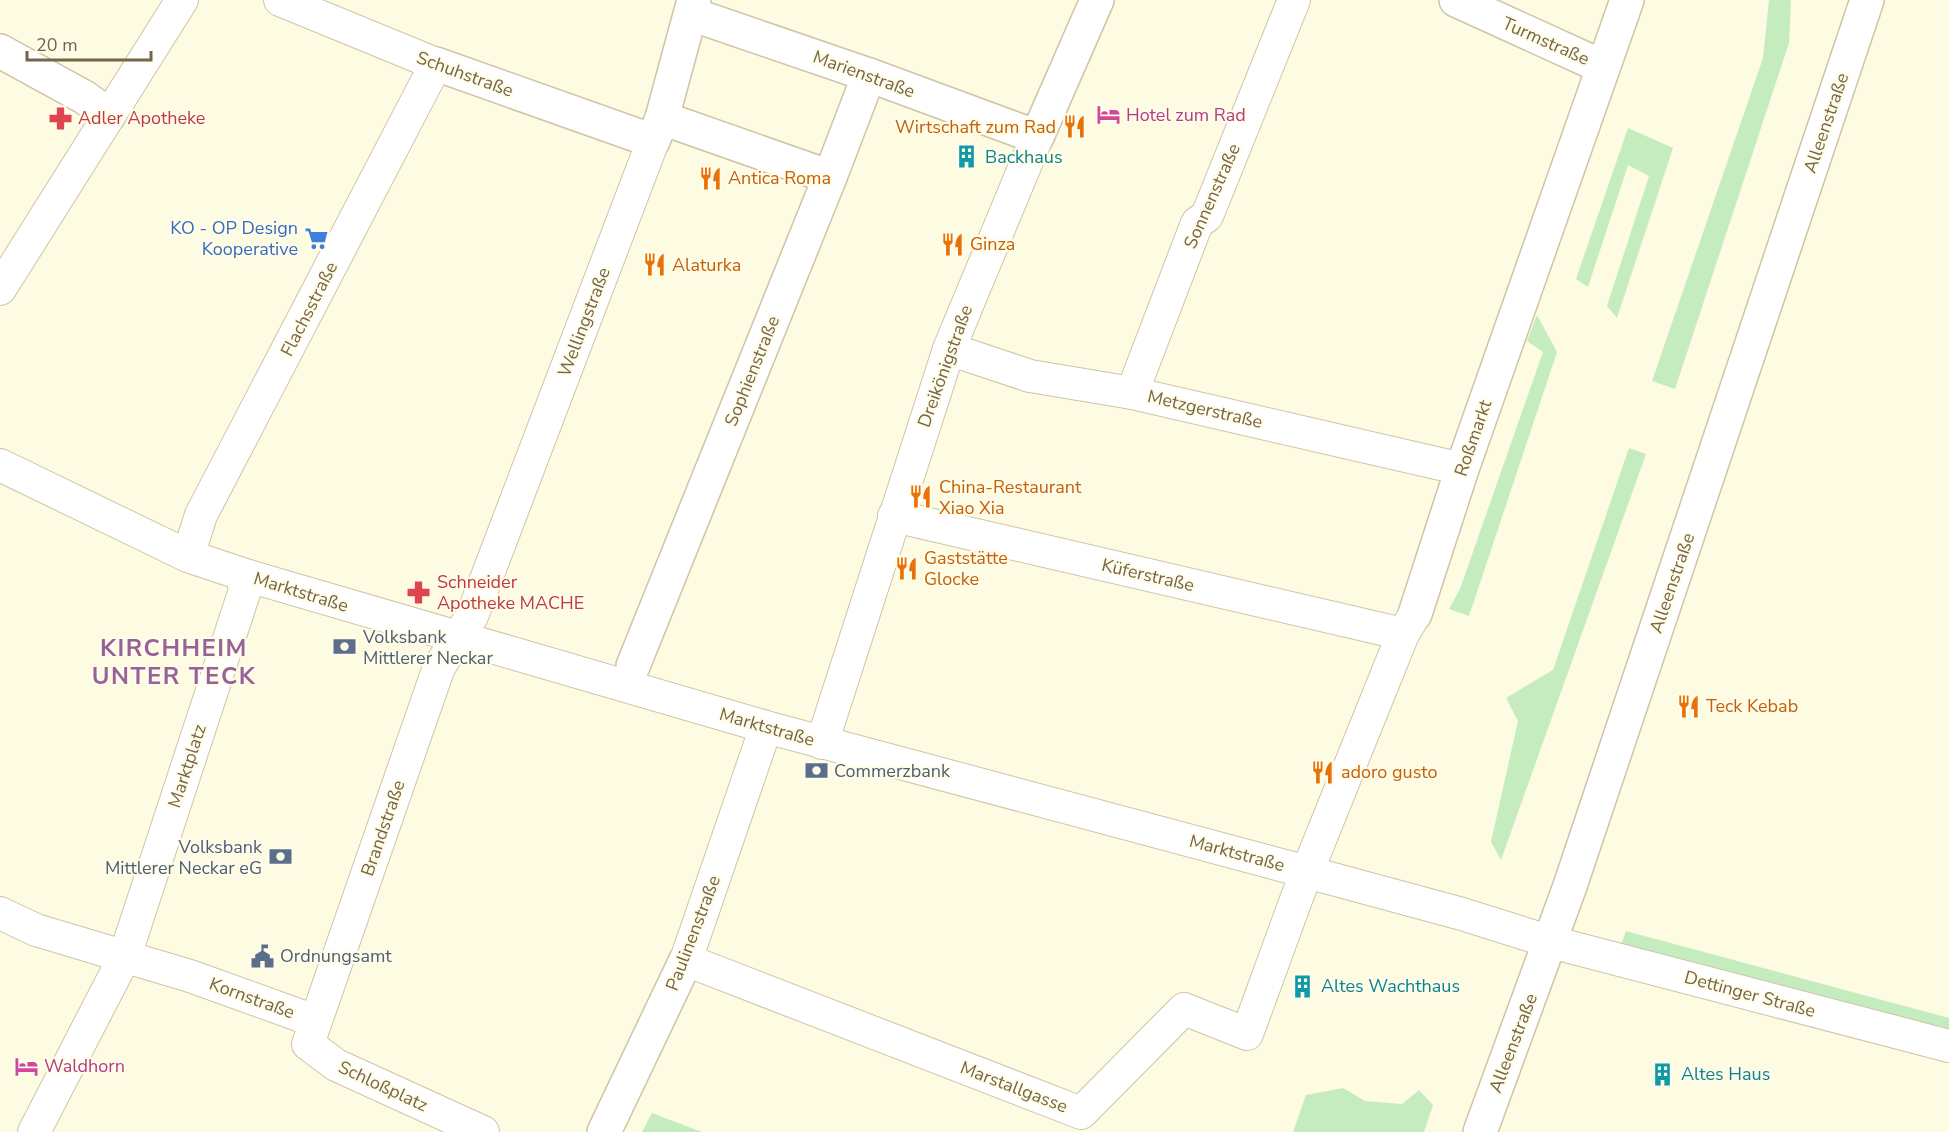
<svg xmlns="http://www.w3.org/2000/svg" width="1949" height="1132" viewBox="0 0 1949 1132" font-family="'Nunito Sans',sans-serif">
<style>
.green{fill:#c5ecbf}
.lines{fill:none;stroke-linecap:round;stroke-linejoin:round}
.pedestrian-casing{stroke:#cfc4a8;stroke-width:34}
.minor-casing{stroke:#cfc4a8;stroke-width:36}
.tertiary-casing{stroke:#cfc4a8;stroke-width:36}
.pedestrian{stroke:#fff;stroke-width:32}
.minor{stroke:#fff;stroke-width:33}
.tertiary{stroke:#fff;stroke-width:33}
.labels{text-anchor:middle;stroke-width:4.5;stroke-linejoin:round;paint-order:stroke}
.street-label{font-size:18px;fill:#766547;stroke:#fffde9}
.hotel-label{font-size:18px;fill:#b23c85;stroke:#fffde9;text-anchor:start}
.health-label{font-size:18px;fill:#be3a42;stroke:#fffde9;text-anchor:start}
.food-label{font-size:18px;fill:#c56008;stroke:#fffde9;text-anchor:start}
.culture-label{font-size:18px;fill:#0d838f;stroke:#fffde9;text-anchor:start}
.shop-label{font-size:18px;fill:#366cbe;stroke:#fffde9;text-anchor:end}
.service-label{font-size:18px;fill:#4e5e75;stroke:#fffde9;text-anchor:start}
.district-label{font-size:24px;font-weight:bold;letter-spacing:1.5px;fill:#97629a;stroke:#fffde9}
</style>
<rect width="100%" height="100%" fill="#fdfbe1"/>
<!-- green -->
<g class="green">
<polygon points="1769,0 1791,0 1789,43 1675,389 1652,381 1763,58"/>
<polygon points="1628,128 1673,148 1617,318 1607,306 1649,176 1628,165 1588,287 1576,279"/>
<polygon points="1537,315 1557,352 1469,616 1449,609 1460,589 1543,352 1527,341"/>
<polygon points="1629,448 1646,454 1501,860 1491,842 1518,721 1506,698 1553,670"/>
<polygon points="1626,931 1949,1018 1949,1032 1619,951"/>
<polygon points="1343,1088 1365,1101 1402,1104 1419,1090 1433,1105 1424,1132 1293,1132 1306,1095"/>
<polygon points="652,1113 702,1132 642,1132"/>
</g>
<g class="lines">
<defs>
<g id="pedestrian">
<polyline points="0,289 182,0"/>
<polyline points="949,349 1030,376 1132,393 1462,469"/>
<polyline points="1132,393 1197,223 1207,216 1294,0"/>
<polyline points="0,465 188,556 245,575 766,727 1307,872 1462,914 1551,942 1949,1046"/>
<polyline points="894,516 1403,634"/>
<polyline points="188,556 201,515 436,64 280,0"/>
<polyline points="766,727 686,960 1081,1113 1184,1009 1247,1034 1297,897 1403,634 1415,614"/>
<polyline points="822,743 949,349 1037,137"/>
<polyline points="0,913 36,930 190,976 315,1021"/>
<polyline points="34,1132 125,956 244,593 245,575"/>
<polyline points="483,1132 336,1065 308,1044 439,667 472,616 653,141"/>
</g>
<g id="minor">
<polyline points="1456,0 1603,67"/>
<polyline points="691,14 869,75 1037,137 1097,0"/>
<polyline points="0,51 84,97 109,115"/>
<polyline points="436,64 653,141 662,118 694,0"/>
<polyline points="662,118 830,177"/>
<polyline points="1415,614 1462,469 1627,0"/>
<polyline points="633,666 830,177 869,75"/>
<polyline points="604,1132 686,960"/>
</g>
<polyline id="tertiary" points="1480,1132 1570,886 1867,0"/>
</defs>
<!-- pedestrian casing -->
<use href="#pedestrian" class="pedestrian-casing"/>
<!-- minor casing -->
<use href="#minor" class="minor-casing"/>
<!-- tertiary casing -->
<use href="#tertiary" class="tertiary-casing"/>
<!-- pedestrian -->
<use href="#pedestrian" class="pedestrian"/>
<!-- minor -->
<use href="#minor" class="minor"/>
<!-- tertiary -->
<use href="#tertiary" class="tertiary"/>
</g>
<!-- icons -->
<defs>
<symbol id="hotel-bare" viewBox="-9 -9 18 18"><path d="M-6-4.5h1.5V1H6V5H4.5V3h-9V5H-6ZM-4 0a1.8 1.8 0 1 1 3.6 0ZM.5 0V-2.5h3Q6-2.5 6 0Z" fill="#d1479c" stroke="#fffde9" stroke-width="2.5" paint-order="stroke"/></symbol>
<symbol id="pharmacy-bare" viewBox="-9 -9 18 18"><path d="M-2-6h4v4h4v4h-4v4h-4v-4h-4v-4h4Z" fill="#e0444e" stroke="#fffde9" stroke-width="2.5" paint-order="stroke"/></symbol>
<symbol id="restaurant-bare" viewBox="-9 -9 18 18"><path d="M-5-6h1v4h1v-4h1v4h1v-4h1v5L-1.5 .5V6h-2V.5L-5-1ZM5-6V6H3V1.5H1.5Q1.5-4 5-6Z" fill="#e8710a" stroke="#fffde9" stroke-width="2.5" paint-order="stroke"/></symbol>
<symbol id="building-bare" viewBox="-9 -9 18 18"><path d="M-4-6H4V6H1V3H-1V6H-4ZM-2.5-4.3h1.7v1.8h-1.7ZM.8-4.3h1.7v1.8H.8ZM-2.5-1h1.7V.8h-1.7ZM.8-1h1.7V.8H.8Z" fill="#0f9aa8" stroke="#fffde9" stroke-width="2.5" paint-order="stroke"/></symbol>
<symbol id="supermarket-bare" viewBox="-9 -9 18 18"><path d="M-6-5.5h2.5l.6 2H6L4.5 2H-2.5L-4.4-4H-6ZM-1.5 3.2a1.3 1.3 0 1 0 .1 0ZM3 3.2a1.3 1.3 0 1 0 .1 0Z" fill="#3f7fe0" stroke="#fffde9" stroke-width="2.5" paint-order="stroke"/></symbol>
<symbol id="bank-bare" viewBox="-9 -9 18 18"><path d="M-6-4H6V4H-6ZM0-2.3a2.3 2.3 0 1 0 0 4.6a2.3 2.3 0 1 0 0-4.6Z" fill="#5c6f8a" stroke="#fffde9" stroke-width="2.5" paint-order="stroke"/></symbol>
<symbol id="civic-bare" viewBox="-9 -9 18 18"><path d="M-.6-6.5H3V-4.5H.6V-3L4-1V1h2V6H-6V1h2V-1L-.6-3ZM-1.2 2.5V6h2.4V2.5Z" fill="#5c6f8a" stroke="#fffde9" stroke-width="2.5" paint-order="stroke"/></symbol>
</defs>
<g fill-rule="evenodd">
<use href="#hotel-bare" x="1092" y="98" width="33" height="33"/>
<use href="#pharmacy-bare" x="44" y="102" width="33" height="33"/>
<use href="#restaurant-bare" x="1058" y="110" width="33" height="33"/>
<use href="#building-bare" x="950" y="140" width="33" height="33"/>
<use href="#restaurant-bare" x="694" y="162" width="33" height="33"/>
<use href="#supermarket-bare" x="300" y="222" width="33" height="33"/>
<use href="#restaurant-bare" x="936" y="228" width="33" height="33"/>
<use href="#restaurant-bare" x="638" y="248" width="33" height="33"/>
<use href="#restaurant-bare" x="904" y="480" width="33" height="33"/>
<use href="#restaurant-bare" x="890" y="552" width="33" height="33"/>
<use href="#pharmacy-bare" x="402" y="576" width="33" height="33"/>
<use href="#bank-bare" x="328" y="630" width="33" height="33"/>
<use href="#restaurant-bare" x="1672" y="690" width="33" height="33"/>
<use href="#bank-bare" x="800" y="754" width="33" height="33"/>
<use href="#restaurant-bare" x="1306" y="756" width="33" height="33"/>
<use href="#bank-bare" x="264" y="840" width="33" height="33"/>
<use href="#civic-bare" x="246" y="940" width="33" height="33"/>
<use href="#building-bare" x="1286" y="970" width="33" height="33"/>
<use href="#hotel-bare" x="10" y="1050" width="33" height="33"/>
<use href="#building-bare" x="1646" y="1058" width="33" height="33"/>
</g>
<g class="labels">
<!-- street labels -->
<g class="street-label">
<text transform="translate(1546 41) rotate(24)" y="6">Turmstraße</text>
<text transform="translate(465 74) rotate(20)" y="6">Schuhstraße</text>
<text transform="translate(864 74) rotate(20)" y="6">Marienstraße</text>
<text transform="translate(1826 123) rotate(-71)" y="6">Alleenstraße</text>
<text transform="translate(1212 196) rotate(-66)" y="6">Sonnenstraße</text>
<text transform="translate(309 309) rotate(-63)" y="6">Flachsstraße</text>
<text transform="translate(584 322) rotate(-69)" y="6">Wellingstraße</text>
<text transform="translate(945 366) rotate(-70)" y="6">Dreikönigstraße</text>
<text transform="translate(752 371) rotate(-68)" y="6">Sophienstraße</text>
<text transform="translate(1205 409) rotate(13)" y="6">Metzgerstraße</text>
<text transform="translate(1473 438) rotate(-71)" y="6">Roßmarkt</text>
<text transform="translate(1148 575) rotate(13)" y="6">Küferstraße</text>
<text transform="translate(1672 583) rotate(-71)" y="6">Alleenstraße</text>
<text transform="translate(301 592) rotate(17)" y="6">Marktstraße</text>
<text transform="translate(767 727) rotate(16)" y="6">Marktstraße</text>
<text transform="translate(187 766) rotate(-72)" y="6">Marktplatz</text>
<text transform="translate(383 828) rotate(-71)" y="6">Brandstraße</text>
<text transform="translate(1237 853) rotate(15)" y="6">Marktstraße</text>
<text transform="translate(693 933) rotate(-69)" y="6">Paulinenstraße</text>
<text transform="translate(1750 994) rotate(15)" y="6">Dettinger Straße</text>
<text transform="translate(252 998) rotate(20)" y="6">Kornstraße</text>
<text transform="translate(1513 1043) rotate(-69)" y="6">Alleenstraße</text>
<text transform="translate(383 1086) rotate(25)" y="6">Schloßplatz</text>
<text transform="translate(1014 1087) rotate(21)" y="6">Marstallgasse</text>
</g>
<!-- hotel labels -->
<g class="hotel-label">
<text x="1126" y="121">Hotel zum Rad</text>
<text x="44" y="1072">Waldhorn</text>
</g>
<!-- health labels -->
<g class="health-label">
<text x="78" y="124">Adler Apotheke</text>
<text x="437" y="588">Schneider<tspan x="437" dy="21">Apotheke MACHE</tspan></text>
</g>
<!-- food labels -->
<g class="food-label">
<text x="1056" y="133" text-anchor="end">Wirtschaft zum Rad</text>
<text x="728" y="184">Antica Roma</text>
<text x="970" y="250">Ginza</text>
<text x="672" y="271">Alaturka</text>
<text x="939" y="493">China-Restaurant<tspan x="939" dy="21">Xiao Xia</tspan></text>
<text x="924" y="564">Gaststätte<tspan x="924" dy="21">Glocke</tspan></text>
<text x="1706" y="712">Teck Kebab</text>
<text x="1341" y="778">adoro gusto</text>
</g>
<!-- culture labels -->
<g class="culture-label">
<text x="985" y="163">Backhaus</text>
<text x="1321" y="992">Altes Wachthaus</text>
<text x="1681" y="1080">Altes Haus</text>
</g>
<!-- shop labels -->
<g class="shop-label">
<text x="298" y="234">KO - OP Design<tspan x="298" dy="21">Kooperative</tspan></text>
</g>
<!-- service labels -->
<g class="service-label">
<text x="363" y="643">Volksbank<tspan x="363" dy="21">Mittlerer Neckar</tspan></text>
<text x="834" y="777">Commerzbank</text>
<text x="262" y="853" text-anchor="end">Volksbank<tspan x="262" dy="21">Mittlerer Neckar eG</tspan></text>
<text x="280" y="962">Ordnungsamt</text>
</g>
<!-- district labels -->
<g class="district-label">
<text x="174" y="656">KIRCHHEIM<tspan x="174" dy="28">UNTER TECK</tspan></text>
</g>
</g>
<!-- scale -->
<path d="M27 51v9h124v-9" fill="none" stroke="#766547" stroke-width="3"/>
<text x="36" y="51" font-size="18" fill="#766547" stroke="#fffde9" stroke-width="4.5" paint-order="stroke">20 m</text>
</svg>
